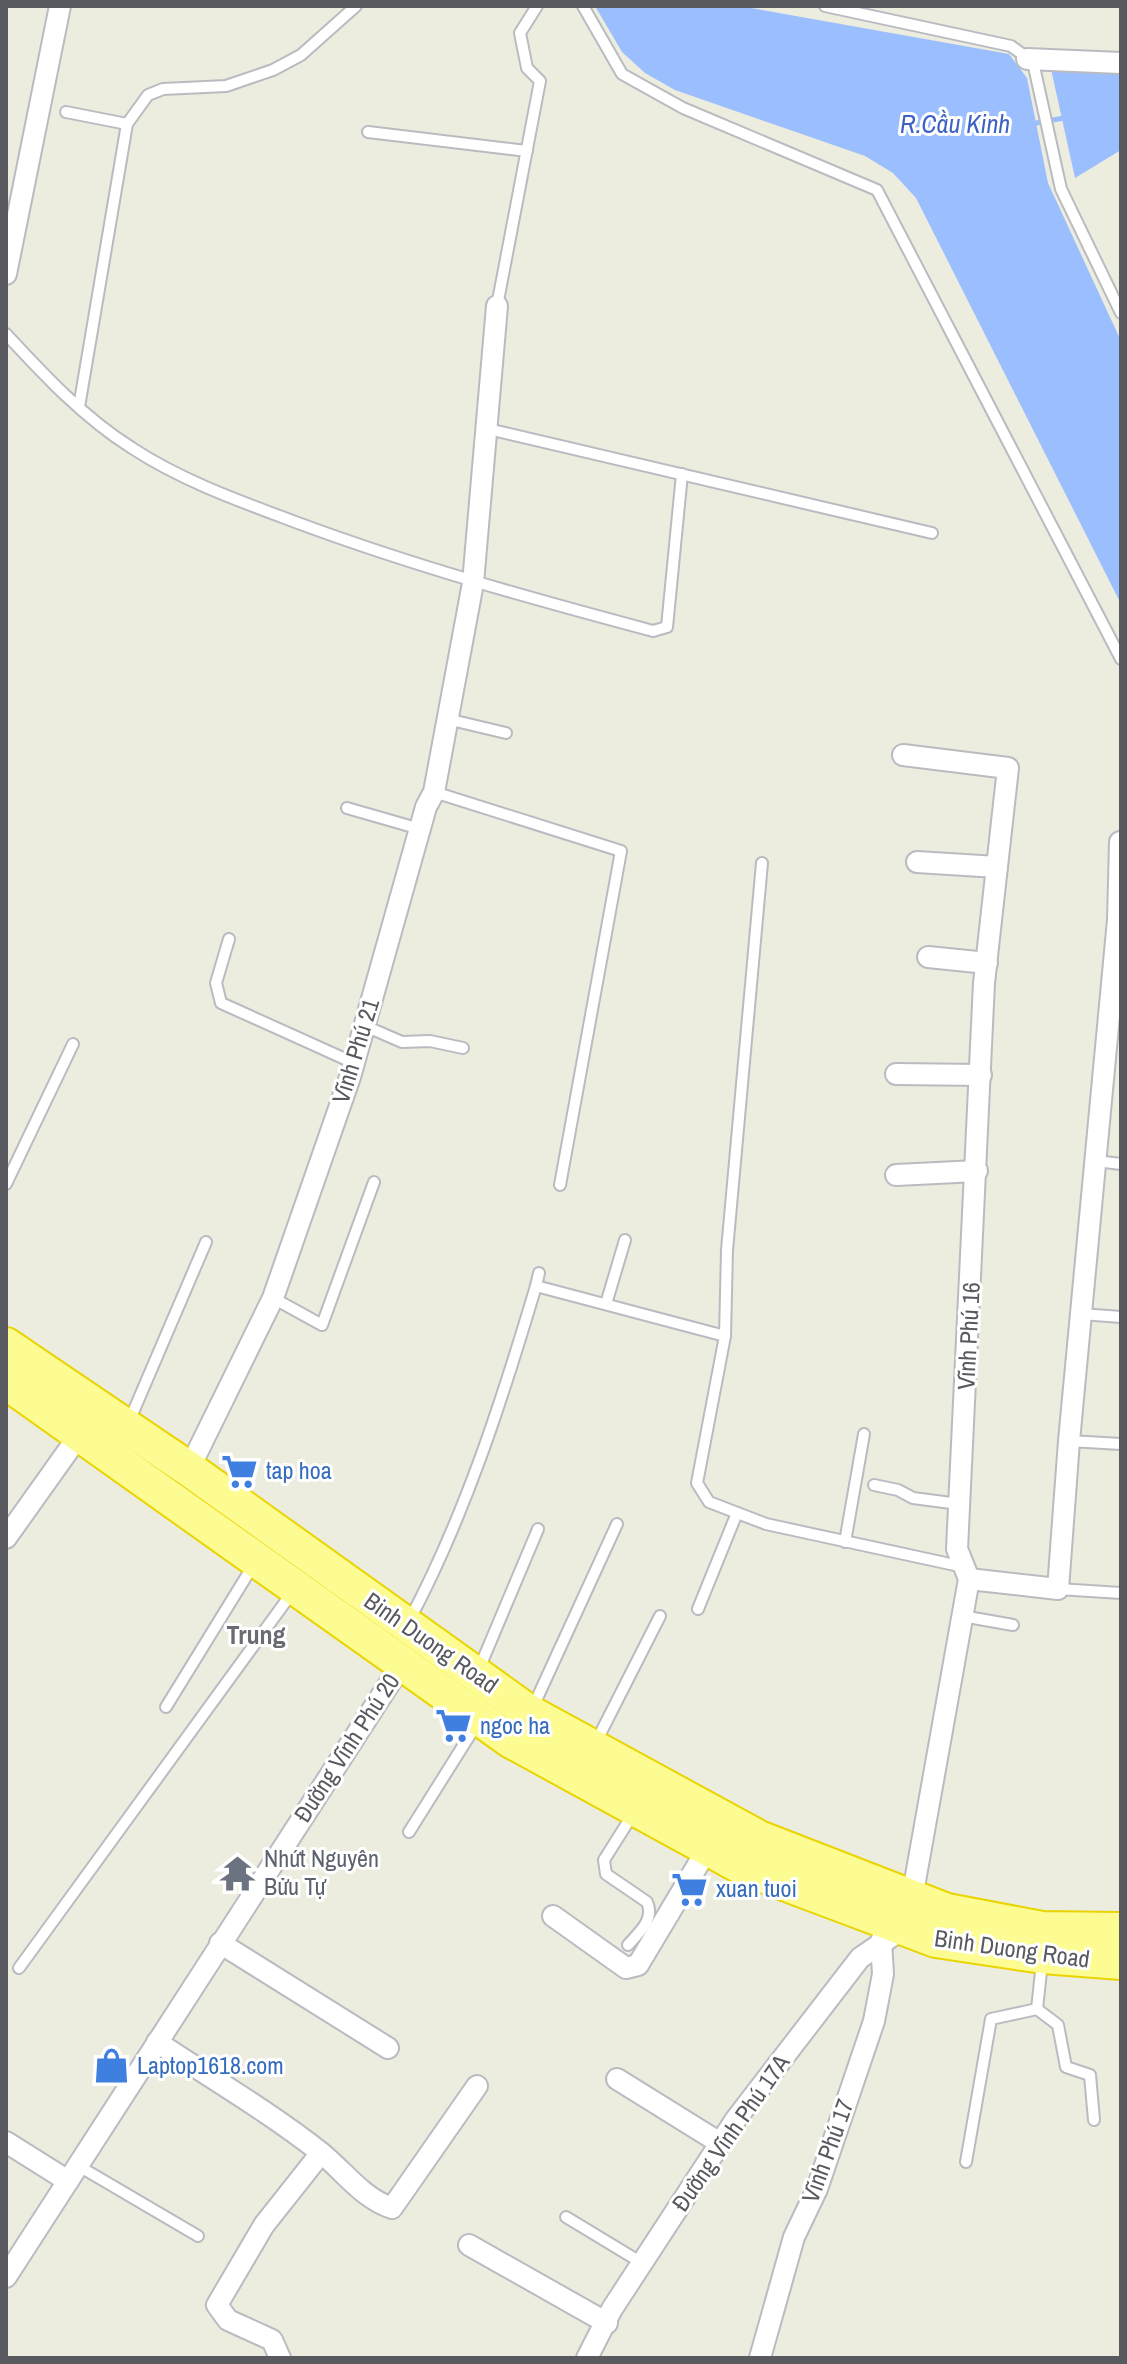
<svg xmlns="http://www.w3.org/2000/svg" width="1127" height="2364" viewBox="0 0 1127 2364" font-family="'Archivo Narrow',sans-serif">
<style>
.water{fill:#9bbeff}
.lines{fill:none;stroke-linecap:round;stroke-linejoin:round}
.stream{stroke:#9bbeff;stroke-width:5}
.service-casing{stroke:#babbc1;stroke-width:14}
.minor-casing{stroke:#babbc1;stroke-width:24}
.trunk-casing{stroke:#ead400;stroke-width:38}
.service{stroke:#fff;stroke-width:10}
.minor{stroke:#fff;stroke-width:20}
.trunk{stroke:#fcfc92;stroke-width:34}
.labels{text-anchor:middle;stroke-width:6;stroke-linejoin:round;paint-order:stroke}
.street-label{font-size:24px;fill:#585a60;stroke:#fff}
.shop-label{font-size:24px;fill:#366cbe;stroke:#fff;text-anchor:start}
.worship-label{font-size:24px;fill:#5b616d;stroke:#fff;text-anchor:start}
.water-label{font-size:26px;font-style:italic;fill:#3d62c3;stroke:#fff}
.neighbourhood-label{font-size:26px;font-weight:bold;fill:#696c72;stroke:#fff}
</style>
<rect width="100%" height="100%" fill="#ececdf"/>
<!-- water -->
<g class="water">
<polygon points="595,6 740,6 1009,54 1027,78 1048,183 1121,341 1121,604 916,198 893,173 865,156 675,90 645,73 622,52"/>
<polygon points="1051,69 1121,70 1121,150 1075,178"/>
</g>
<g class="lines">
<!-- stream -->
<polyline class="stream" points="1031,124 1064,118"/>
<defs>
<g id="service">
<polyline points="583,6 622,74 683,108 877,190 1121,659"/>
<polyline points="825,6 1011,46 1033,62 1061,189 1121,313"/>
<polyline points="66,112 127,124"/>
<polyline points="368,132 527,151"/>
<polyline points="497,306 540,81 527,68 520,33 537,6"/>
<path d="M6,334c38,41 78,84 126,114 50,33 110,54 166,75 116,43 235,76 355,108l14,-4 15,-153"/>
<polyline points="79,407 127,124 148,95 163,89 226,86 273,70 301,55 356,6"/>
<polyline points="488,429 932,533"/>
<polyline points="447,719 506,733"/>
<polyline points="434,792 621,851 560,1185"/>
<polyline points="347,808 420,829"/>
<polyline points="229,939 216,983 221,1003 354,1063"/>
<polyline points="365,1026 402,1042 430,1041 463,1048"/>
<polyline points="1096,1161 1121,1164"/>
<polyline points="6,1184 73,1044"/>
<polyline points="536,1286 539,1273"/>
<polyline points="273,1298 322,1325 374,1182"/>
<polyline points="606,1304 625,1240"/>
<polyline points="1081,1314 1121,1317"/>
<polyline points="725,1336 697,1483 709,1502 766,1524 964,1567"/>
<polyline points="128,1424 206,1242"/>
<polyline points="1069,1441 1121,1444"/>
<polyline points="874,1485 898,1490 913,1498 959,1504"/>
<polyline points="845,1542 864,1434"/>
<polyline points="1058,1589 1121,1593"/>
<polyline points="698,1609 737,1513"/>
<polyline points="962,1616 1013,1625"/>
<path d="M409,1621c56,-105 93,-221 127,-335l189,50 2,-86 35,-387"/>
<polyline points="479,1669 538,1529"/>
<polyline points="166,1707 254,1564"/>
<polyline points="533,1707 617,1524"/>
<polyline points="596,1742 660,1616"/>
<polyline points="409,1832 478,1722"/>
<path d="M628,1945c11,-13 27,-25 19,-43l-41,-28 -2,-14 29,-46"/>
<polyline points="19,1968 294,1590"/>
<polyline points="1037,2009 1058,2025 1066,2067 1090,2075 1094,2120"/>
<polyline points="966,2162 991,2019 1037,2009 1042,1962"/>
<polyline points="77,2165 198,2236"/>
<polyline points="566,2217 642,2263"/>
</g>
<g id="minor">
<polyline points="1027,59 1121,63"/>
<polyline points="6,274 60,6"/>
<polyline points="903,755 1008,768 984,983 957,1549 969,1579 912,1898"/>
<polyline points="917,862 997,867"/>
<polyline points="928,957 987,963"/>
<polyline points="896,1074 981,1075"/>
<polyline points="896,1175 977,1171"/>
<polyline points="189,1469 273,1298 350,1077 426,807 434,792 473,583 497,306"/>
<polyline points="6,1538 80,1434"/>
<polyline points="969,1579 1058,1589 1069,1441 1118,920 1120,842"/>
<polyline points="553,1916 626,1968 638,1965 708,1848"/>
<polyline points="220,1943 388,2048"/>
<path d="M157,2042c54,36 112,70 163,110 24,19 42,46 72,56l85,-122"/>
<polyline points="617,2079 720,2143"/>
<polyline points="6,2142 68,2181"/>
<polyline points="469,2245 607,2323"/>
<polyline points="6,2277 402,1664"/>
<polyline points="280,2358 272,2340 228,2320 217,2305 264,2225 321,2153"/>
<polyline points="587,2358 612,2309 736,2119 860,1958 901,1930"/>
<polyline points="760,2358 794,2237 817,2189 874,2021 883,1974 881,1941"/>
</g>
<g id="trunk">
<polyline points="6,1345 189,1469 530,1713 759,1838 947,1911 1042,1929 1121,1930"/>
<polyline points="6,1382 510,1740 744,1868 936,1940 1043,1956 1121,1962"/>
</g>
</defs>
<!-- service casing -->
<use href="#service" class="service-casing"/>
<!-- minor casing -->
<use href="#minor" class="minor-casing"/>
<!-- trunk casing -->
<use href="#trunk" class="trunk-casing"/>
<!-- service -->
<use href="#service" class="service"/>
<!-- minor -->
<use href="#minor" class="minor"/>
<!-- trunk -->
<use href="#trunk" class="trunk"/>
</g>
<!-- icons -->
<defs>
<symbol id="supermarket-bare" viewBox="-9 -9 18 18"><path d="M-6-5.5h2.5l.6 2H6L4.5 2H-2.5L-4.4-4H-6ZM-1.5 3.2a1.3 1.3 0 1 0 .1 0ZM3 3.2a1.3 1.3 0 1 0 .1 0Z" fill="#3f7fe0" stroke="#fff" stroke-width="2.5" paint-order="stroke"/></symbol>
<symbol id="temple-bare" viewBox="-9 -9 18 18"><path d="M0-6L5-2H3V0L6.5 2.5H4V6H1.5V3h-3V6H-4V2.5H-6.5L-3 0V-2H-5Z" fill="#6b7280" stroke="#fff" stroke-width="2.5" paint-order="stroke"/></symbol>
<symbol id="shop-bare" viewBox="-9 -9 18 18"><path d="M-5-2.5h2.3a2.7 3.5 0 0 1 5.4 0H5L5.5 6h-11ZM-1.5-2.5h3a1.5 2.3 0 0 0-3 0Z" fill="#3f7fe0" stroke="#fff" stroke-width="2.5" paint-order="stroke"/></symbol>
</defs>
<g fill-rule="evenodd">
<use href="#supermarket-bare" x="214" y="1446" width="51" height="51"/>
<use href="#supermarket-bare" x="428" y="1700" width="51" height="51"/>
<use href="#temple-bare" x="212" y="1848" width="51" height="51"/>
<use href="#supermarket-bare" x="664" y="1864" width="51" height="51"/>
<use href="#shop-bare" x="86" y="2040" width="51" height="51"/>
</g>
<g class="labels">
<!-- street labels -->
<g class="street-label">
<text transform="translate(356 1051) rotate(-73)" y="8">Vĩnh Phú 21</text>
<text transform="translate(969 1336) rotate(-87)" y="8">Vĩnh Phú 16</text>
<text transform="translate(431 1643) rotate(35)" y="8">Binh Duong Road</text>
<text transform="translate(347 1748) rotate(-57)" y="8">Đường Vĩnh Phú 20</text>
<text transform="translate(1012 1949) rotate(8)" y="8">Binh Duong Road</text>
<text transform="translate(731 2133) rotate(-55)" y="8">Đường Vĩnh Phú 17A</text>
<text transform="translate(828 2151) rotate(-70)" y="8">Vĩnh Phú 17</text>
</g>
<!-- shop labels -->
<g class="shop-label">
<text x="266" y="1479">tap hoa</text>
<text x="480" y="1734">ngoc ha</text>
<text x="716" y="1897">xuan tuoi</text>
<text x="137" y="2074">Laptop1618.com</text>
</g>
<!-- worship labels -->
<g class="worship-label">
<text x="264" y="1867">Nhứt Nguyên<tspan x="264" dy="28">Bửu Tự</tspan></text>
</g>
<!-- water labels -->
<g class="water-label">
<text x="955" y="133">R.Cầu Kinh</text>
</g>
<!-- neighbourhood labels -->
<g class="neighbourhood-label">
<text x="256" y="1644">Trung</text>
</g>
</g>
<!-- border -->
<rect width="1127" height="2364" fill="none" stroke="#585a60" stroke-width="16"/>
</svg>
